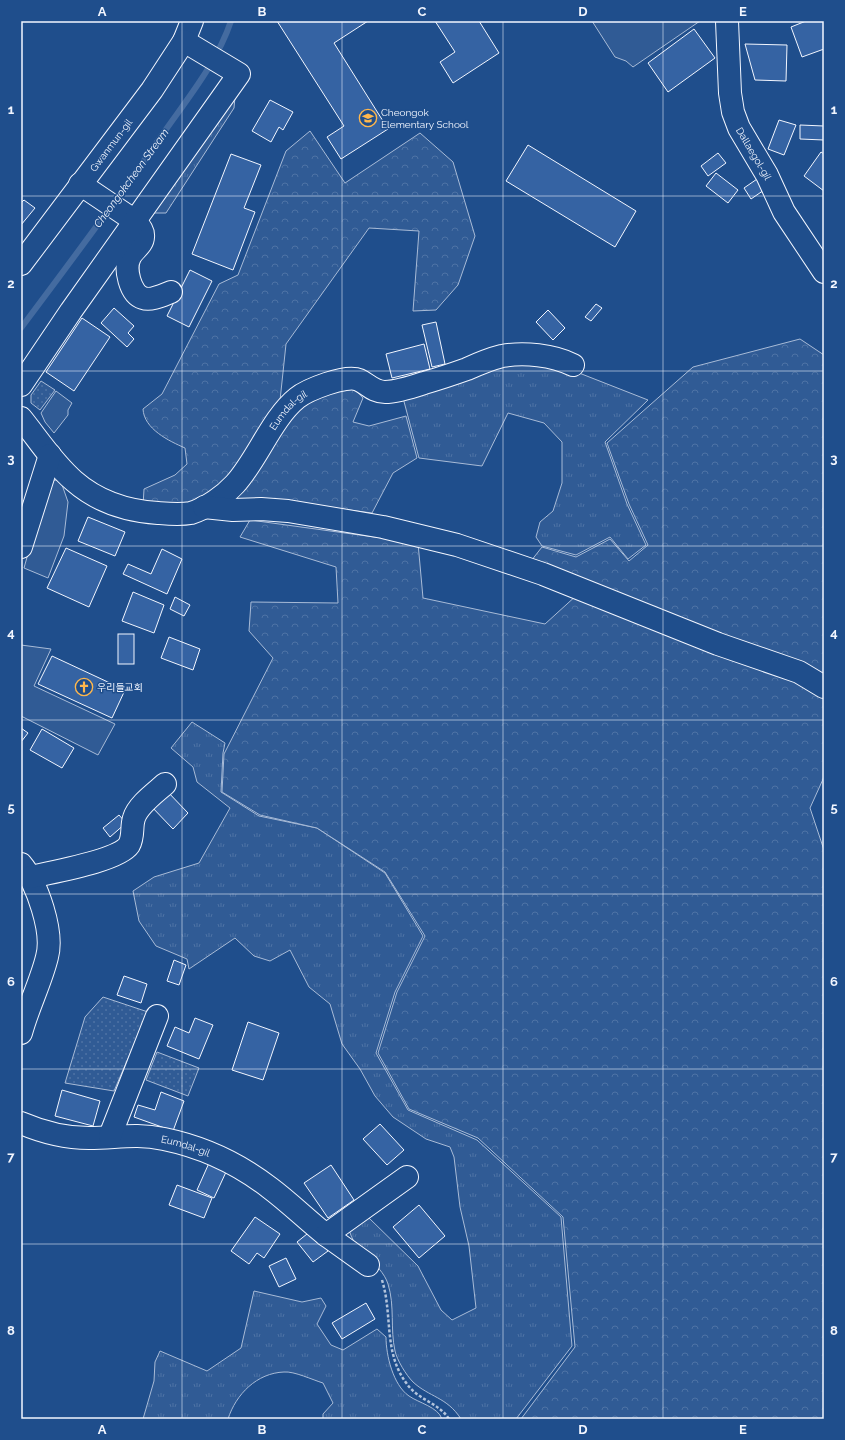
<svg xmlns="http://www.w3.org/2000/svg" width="845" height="1440" viewBox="0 0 845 1440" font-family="Raleway,'Noto Sans KR',sans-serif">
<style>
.grass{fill:url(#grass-tufts);stroke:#a8bbd7}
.forest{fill:url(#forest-crowns);stroke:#a8bbd7}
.park{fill:url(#park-dots);stroke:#a8bbd7}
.built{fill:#305b95;stroke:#a8bbd7}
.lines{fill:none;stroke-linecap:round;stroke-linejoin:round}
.stream{stroke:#446ba0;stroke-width:6}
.building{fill:#3563a3;stroke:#f2f6ff}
.minor-casing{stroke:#f2f6ff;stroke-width:24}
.path{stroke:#b3c4dc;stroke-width:2.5;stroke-dasharray:3 2;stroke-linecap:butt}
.minor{stroke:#1f4e8c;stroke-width:22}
.grid{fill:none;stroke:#f2f6ff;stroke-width:1;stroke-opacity:0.55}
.labels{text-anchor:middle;stroke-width:3;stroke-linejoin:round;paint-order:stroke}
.poi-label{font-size:10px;fill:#f2f6ff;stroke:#1f4e8c;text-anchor:start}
.street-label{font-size:10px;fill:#f2f6ff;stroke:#1f4e8c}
.water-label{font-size:11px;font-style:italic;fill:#f2f6ff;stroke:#1f4e8c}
.neatline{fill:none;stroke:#f2f6ff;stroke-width:1.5}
.grid-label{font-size:13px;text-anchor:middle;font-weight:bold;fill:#f2f6ff}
</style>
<defs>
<pattern id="grass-tufts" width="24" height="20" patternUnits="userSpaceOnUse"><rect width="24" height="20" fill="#305b95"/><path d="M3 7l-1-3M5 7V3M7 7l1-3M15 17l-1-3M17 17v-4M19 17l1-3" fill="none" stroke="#4e73a5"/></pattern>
<pattern id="forest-crowns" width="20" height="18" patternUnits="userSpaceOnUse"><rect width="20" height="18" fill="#305b95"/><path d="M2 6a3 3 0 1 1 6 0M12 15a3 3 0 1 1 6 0" fill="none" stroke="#4e73a5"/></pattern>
<pattern id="park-dots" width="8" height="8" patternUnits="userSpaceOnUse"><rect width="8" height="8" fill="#305b95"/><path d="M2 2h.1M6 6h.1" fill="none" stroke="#4e73a5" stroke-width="1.8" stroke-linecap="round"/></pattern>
</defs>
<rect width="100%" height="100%" fill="#1f4e8c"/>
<!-- grass -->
<g class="grass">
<polygon points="235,97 234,108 166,213 154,213 152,209"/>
<polygon points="504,360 574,371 648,400 605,442 627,504 646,545 628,559 610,537 576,555 542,546 536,537 540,522 553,511 562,483 562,442 544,423 508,413 482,466 419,458 402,394"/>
<path d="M192,722l33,21 -2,10 -2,39 38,24 58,12 68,45 38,63 -28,56 -19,61 32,57 69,30 84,77 11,129 -56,73h-55c-14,-22 -32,-22 -48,-37 -7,-7 -16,-22 -18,-31 -5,-22 0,-45 -7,-67 -7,-22 -36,-33 -39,-56l19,-11 50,49 23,44 11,10 24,-12 -7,-62 -9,-39 -6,-50 -4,-10 -24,-8 -33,-22 -18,-21 -15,-27 -18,-25 -12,-40 -21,-17 -19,-37 -20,11 -16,-5 -19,-18 -46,31 -2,-10 -31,-13 -17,-25 -6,-30 21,-14 45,-14 31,-55 -33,-26 -4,-15 -22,-19z"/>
<path d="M254,1291l48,11 19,-4 5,8 -9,18 14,21 12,5 34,-21 9,8c0,18 7,48 23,59 10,7 29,11 33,23h-119v-5l10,-11 -10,-20c-10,-3 -29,-12 -39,-11 -27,1 -48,22 -56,47h-85l11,-38 1,-19 5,-11 47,20 34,-23z"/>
</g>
<!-- forest -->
<g class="forest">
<path d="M310,131l35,52 75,-50 33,29 22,74 -17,49 -22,25 -23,1 6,-80 -50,-3 -83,116 -7,66 -47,70 -31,23 -58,3 1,-17 31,-14 12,-11 -2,-16c-16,-7 -41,-19 -42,-39l19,-15 57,-110 19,-9 48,-124z"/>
<polygon points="800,339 824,355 824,682 531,561 542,547 576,557 610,539 629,561 648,545 629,504 607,443 693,367"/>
<polygon points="354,388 363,398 353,422 369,426 406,416 417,458 393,473 372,513 290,502 232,503 302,402 321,393"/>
<polygon points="250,520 418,543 423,598 545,624 578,594 824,693 824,777 810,808 824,850 824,1419 521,1419 575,1347 563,1217 478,1138 409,1109 378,1053 397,992 425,936 385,872 317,828 260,815 222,792 224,754 273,658 249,631 251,602 338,603 336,567 240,537"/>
</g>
<!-- park -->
<g class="park">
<polygon points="41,381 55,390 40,410 31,403 31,395"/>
<polygon points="103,997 148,1012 114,1091 65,1083 85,1017"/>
<polygon points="157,1052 199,1068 188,1096 146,1080"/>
</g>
<!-- built -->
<g class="built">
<polygon points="592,21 700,21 633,67 626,61 615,57"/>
<polygon points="56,391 72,403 68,410 68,415 54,433 45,422 41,413"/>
<polygon points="60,479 68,502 64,536 48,578 24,568 48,482"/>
<polygon points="21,645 51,649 34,686 115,724 98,755 21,716"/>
</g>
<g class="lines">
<!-- stream -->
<path class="stream" d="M21,328c48,-64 96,-128 141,-193 25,-36 55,-72 69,-114"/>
</g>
<!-- building -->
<g class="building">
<polygon points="277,21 368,21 334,43 388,129 341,159 327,137 344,126"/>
<polygon points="435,21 479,21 499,53 453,83 440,62 455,52"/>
<polygon points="806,21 824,21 824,49 802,57 791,27"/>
<polygon points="694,29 715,58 668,92 648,63"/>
<polygon points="745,44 787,45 786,81 755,80"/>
<polygon points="270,100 293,112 283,130 279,127 271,142 252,131"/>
<polygon points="779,120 796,125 784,155 768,149"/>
<polygon points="800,125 824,126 824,140 800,139"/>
<polygon points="528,145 636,211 615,247 506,181"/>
<polygon points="821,152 824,154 824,191 804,176"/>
<polygon points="718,153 726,163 708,176 701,166"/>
<polygon points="231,154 261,165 244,208 255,212 233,270 192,254"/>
<polygon points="716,173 738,190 728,203 706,186"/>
<polygon points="760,177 767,188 751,199 744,188"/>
<polygon points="24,200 35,208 21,225 21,203"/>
<polygon points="190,270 212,281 189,327 167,316"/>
<polygon points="596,304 602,308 591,321 585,317"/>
<polygon points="114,308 134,326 128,333 134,339 127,347 101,323"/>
<polygon points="548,310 565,328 553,340 536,322"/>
<polygon points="82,318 110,337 74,391 46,372"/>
<polygon points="436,322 445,364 432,367 422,325"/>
<polygon points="424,344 430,369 392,378 386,354"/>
<polygon points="88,517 125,532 115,556 78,541"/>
<polygon points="66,548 107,566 89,607 47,588"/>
<polygon points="162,549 182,559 167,594 123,574 128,564 151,574"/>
<polygon points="133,592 164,605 154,633 122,621"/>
<polygon points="175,597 190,605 184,616 170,609"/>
<rect x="118" y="634" width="16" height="30"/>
<polygon points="169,637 200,649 193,670 161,658"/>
<polygon points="52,656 125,690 112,718 38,684"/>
<polygon points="21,728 28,733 21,742"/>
<polygon points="42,729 74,748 62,768 30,750"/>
<polygon points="165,789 188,813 173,829 149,804"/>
<polygon points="119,815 126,823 110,837 103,828"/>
<polygon points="174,960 186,965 179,985 167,981"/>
<polygon points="124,976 147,984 141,1003 117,995"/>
<polygon points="195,1018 213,1025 199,1059 167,1046 175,1027 189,1033"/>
<polygon points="248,1022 279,1033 263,1080 232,1070"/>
<polygon points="62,1090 100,1101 93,1126 55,1116"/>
<polygon points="161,1092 184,1101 173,1131 134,1117 138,1105 155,1110"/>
<polygon points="380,1124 404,1150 387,1165 363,1139"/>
<polygon points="209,1163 226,1172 214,1198 197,1190"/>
<polygon points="331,1165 354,1200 328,1218 304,1183"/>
<polygon points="177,1185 212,1198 204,1218 169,1205"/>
<polygon points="419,1205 445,1236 419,1258 393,1227"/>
<polygon points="255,1217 280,1234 264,1258 257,1253 249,1264 231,1251"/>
<polygon points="312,1230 328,1251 313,1262 297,1242"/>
<polygon points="286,1258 296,1279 279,1287 269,1266"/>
<polygon points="366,1303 375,1319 342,1339 332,1323"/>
</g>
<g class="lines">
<defs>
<g id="minor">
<path id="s1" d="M727,21l3,72 3,19 6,16 28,47 17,37 40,60"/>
<path d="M80,184l55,37c3,4 9,9 8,16 0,8 -10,13 -13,20 -6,11 0,37 13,41 8,3 20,-3 28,-6"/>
<path id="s2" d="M21,264l131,-174 32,-49 8,-20"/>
<polyline points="21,385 71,311 239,74 184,41"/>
<path id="s3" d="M21,418c17,21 32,45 53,63 24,21 53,30 84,32 12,1 22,2 33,0 16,-5 33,-17 44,-29 22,-24 37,-66 62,-86 10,-8 49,-24 62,-18 9,4 14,12 26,12 12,0 27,-5 39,-9 14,-4 29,-9 43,-14 11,-5 23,-10 35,-13 22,-4 51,-1 71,9"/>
<polyline points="204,507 233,510 261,509 288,511 383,527 457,545 543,574 718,644 799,672 824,687"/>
<polyline points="21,547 50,455"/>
<path d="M21,864c16,19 33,68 26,93 -6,25 -19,50 -26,76"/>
<path d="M31,877c20,-5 87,-16 98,-32 5,-9 2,-18 5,-27 4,-13 21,-25 31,-34"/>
<path id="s4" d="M21,1123c21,9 44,15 68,15 28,0 46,-5 75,1 39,8 75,25 106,49 20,15 37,32 56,47 14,10 28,20 42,30"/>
<polyline points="110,1136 157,1016"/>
<polyline points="326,1235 407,1177"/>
</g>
</defs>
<!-- minor casing -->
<use href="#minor" class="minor-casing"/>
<!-- path -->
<path class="path" d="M382,1280c11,35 1,73 25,104 11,16 32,19 42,35"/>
<!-- minor -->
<use href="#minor" class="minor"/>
</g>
<!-- grid -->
<path class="grid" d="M182,21v1398M342,21v1398M503,21v1398M663,21v1398M21,196h803M21,371h803M21,546h803M21,720h803M21,894h803M21,1069h803M21,1244h803"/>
<!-- icons -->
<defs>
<symbol id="school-ring" viewBox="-11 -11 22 22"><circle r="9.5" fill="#1f4e8c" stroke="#ffb74d" stroke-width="1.5"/><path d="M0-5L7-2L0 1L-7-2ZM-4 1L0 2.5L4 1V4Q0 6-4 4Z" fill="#ffb74d"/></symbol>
<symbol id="church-ring" viewBox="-11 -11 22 22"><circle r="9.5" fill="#1f4e8c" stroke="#ffb74d" stroke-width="1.5"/><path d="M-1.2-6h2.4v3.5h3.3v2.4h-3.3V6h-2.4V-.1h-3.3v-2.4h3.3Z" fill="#ffb74d"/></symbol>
</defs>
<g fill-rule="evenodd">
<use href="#school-ring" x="358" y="108" width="20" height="20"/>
<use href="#church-ring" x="74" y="677" width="20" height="20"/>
</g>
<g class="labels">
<!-- poi labels -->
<g class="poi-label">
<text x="381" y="116">Cheongok<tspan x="381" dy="12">Elementary School</tspan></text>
<text x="97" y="691">우리들교회</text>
</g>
<!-- street labels -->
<g class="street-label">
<text dy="4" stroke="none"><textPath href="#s2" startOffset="149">Gwanmun-gil</textPath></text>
<text dy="4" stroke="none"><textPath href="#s1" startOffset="138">Dallaegol-gil</textPath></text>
<text dy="4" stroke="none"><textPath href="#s3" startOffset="352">Eumdal-gil</textPath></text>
<text dy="4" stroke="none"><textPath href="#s4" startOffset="168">Eumdal-gil</textPath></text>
</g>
<!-- water labels -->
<g class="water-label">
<text transform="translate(131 178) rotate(-54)" y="4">Cheongokcheon Stream</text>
</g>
</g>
<!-- border -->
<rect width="845" height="1440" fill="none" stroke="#1f4e8c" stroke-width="44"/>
<rect x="22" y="22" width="801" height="1396" class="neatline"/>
<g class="grid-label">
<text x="102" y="16">A</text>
<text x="262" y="16">B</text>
<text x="422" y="16">C</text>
<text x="583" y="16">D</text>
<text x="743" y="16">E</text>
<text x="11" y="114">1</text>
<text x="834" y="114">1</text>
<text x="11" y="288">2</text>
<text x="834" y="288">2</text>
<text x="11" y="463">3</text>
<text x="834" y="463">3</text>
<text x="11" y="637">4</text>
<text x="834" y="637">4</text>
<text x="11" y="812">5</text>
<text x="834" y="812">5</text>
<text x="11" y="986">6</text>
<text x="834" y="986">6</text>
<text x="11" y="1161">7</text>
<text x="834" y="1161">7</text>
<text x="11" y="1335">8</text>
<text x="834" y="1335">8</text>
<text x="102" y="1434">A</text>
<text x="262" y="1434">B</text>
<text x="422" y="1434">C</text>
<text x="583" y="1434">D</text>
<text x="743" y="1434">E</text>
</g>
</svg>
